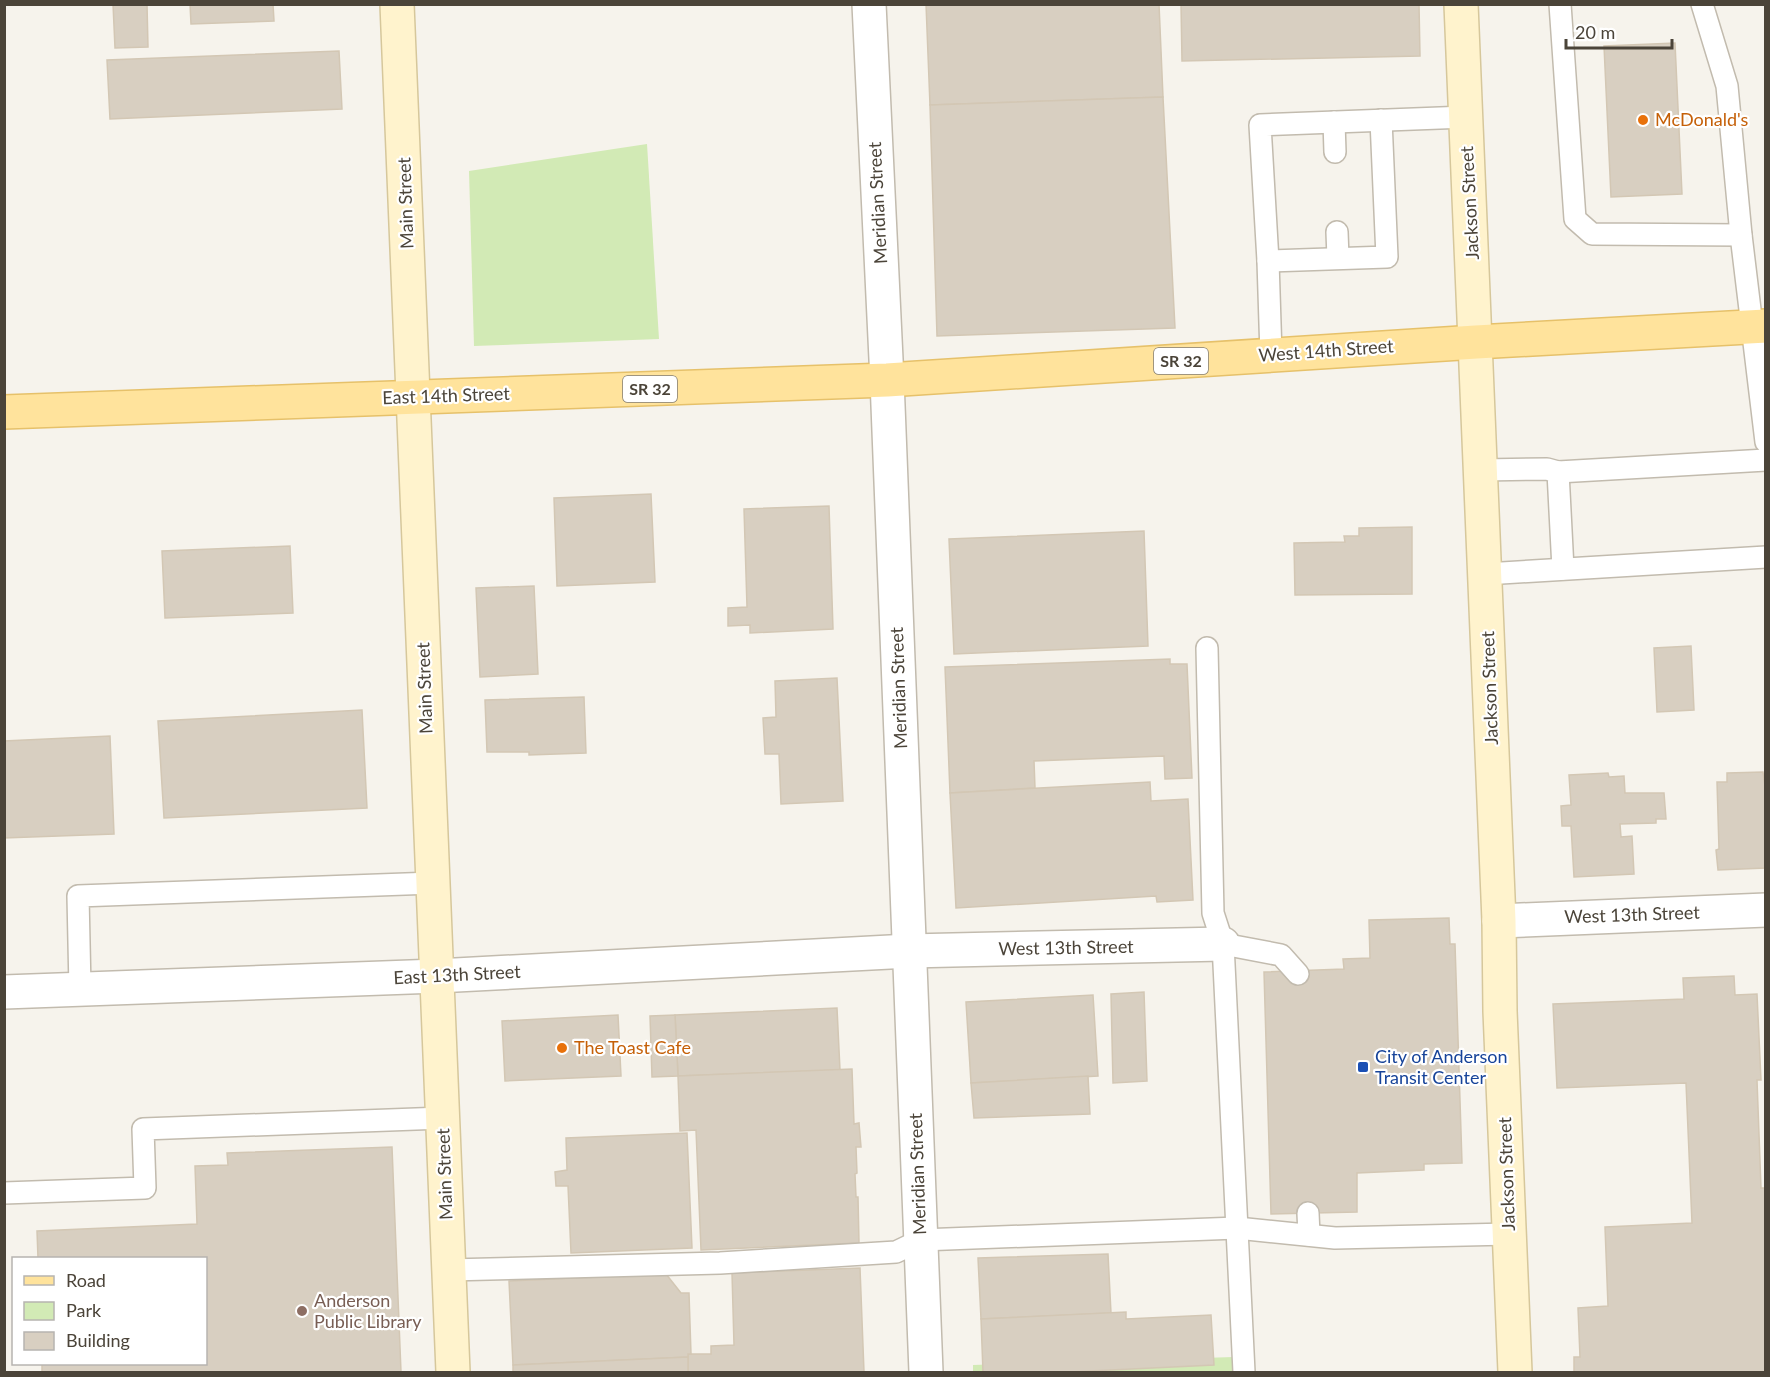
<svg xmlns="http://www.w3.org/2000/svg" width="1770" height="1377" viewBox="0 0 1770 1377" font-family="Lato,sans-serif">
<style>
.green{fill:#d2eab5}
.building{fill:#d8cfc1;stroke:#d3c7b4;stroke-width:1.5}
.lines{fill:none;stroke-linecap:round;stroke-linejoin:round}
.lane-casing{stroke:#c2bbae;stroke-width:24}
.street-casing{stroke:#c2bbae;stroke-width:36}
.secondary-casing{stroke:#d6c79b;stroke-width:36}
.primary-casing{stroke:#e6c16a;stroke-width:36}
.lane{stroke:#fff;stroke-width:21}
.street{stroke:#fff;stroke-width:33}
.secondary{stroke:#fff3cd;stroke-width:33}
.primary{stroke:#ffe39c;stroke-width:33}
.food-dot{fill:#e8710a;stroke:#fff;stroke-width:2}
.transit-dot{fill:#1a4fb4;stroke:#fff;stroke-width:2}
.education-dot{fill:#8d6e63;stroke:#fff;stroke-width:2}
.labels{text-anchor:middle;stroke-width:4.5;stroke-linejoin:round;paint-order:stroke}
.shield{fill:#fff;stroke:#817c74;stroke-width:1.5}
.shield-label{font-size:16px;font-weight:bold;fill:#4b4439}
.food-label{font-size:18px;fill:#c56008;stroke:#fff;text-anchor:start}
.street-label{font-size:18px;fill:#4b4439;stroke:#fff}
.transit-label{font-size:18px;fill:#164399;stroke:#fff;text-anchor:start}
.education-label{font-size:18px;fill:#785e54;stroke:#fff;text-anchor:start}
</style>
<rect width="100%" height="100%" fill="#f6f3ec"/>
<!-- green -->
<g class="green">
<polygon points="647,144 659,339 474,346 469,171"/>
<polygon points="1234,1357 1234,1372 973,1372 973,1365"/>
</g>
<!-- building -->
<g class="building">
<polygon points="113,4 147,4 148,47 115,48"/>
<polygon points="190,4 273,4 274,21 191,24"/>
<polygon points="926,4 1159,4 1163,97 930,105"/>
<polygon points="1181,4 1419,4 1420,56 1182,61"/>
<polygon points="1675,43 1682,194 1611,197 1604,46"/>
<polygon points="339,51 342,109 110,119 107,60"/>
<polygon points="1163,97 1175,328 937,336 930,105"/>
<polygon points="651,494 655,582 557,586 554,498"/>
<polygon points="829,506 833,629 750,633 750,625 728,626 728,608 747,607 744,509"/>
<polygon points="1412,527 1412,594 1295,595 1294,543 1345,542 1344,536 1359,536 1359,528"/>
<polygon points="1144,531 1148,646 954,654 949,539"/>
<polygon points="290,546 293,613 165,618 162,551"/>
<polygon points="534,586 538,674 480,677 476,588"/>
<polygon points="1691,646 1694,710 1657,712 1654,648"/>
<polygon points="1170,659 1170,664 1187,664 1192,778 1165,779 1164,756 1034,761 1035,788 950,793 945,667"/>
<polygon points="837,678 843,801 781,804 779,754 765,754 763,718 776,717 775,681"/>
<polygon points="584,697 586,753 529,755 529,752 487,752 485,700"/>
<polygon points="362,710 367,808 164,818 158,721"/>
<polygon points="110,736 114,834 4,838 4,741"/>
<polygon points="1763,772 1766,793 1766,868 1718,870 1716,850 1719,849 1717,782 1727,782 1727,773"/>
<polygon points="1608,773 1609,777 1624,776 1625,793 1664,793 1666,819 1656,819 1656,823 1620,824 1621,837 1632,836 1634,874 1574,877 1571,826 1562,826 1561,806 1571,805 1569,775"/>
<polygon points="1150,782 1151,801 1188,799 1193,900 1157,902 1156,896 956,908 950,793"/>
<polygon points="1449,918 1450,944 1455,944 1462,1163 1424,1164 1424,1170 1357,1173 1357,1212 1271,1214 1264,972 1344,969 1343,959 1370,958 1369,920"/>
<polygon points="1734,976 1735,995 1757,994 1761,1080 1757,1080 1761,1188 1766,1188 1766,1372 1574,1372 1574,1357 1580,1357 1578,1308 1608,1306 1605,1227 1692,1223 1686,1083 1557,1088 1553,1004 1684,999 1683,978"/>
<polygon points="1144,992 1147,1081 1113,1083 1111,994"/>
<polygon points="1093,995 1098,1076 971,1083 966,1002"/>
<polygon points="837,1008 840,1070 678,1076 675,1015"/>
<polygon points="618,1015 621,1076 505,1081 502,1021"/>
<polygon points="675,1015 678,1076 652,1077 650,1016"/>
<polygon points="852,1069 854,1124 859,1123 861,1147 856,1147 857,1173 855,1174 856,1197 858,1197 859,1243 701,1250 696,1130 680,1131 678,1076"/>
<polygon points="1088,1076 1090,1114 974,1118 971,1083"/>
<polygon points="687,1133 692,1248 571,1253 568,1186 556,1186 555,1172 567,1170 566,1138"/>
<polygon points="392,1147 401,1372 42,1372 42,1364 206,1364 206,1258 38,1258 37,1231 197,1224 195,1166 228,1165 227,1153"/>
<polygon points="1108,1254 1111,1313 981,1319 978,1258"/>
<polygon points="860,1268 864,1372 688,1372 688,1354 711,1354 711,1346 734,1345 732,1273"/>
<polygon points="666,1274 681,1293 689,1293 691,1354 688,1354 688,1357 513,1365 509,1281"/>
<polygon points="1126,1312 1126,1319 1211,1315 1214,1365 1069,1372 983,1372 981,1319"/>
<polygon points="688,1357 688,1372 513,1372 513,1365"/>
</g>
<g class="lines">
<defs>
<g id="lane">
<polyline points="1560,4 1575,219 1592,234 1741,235"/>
<polyline points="1702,4 1727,86 1741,235 1766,442"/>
<polyline points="1334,122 1335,152"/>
<polyline points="1337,232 1338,258"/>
<polyline points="1268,261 1387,257 1381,120"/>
<polyline points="1271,355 1268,261 1260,125 1466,117"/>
<polyline points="1481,470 1547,469 1558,472 1563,569"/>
<polyline points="1558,472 1766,460"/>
<polyline points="1485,574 1766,557"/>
<polyline points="1207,648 1213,913 1223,944 1244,1372"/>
<polyline points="1223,944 1281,955 1298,974"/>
<polyline points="80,989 78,896 433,883"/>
<polyline points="4,1193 145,1188 143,1129 443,1118"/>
<polyline points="1308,1213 1309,1235"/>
<polyline points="449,1270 720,1263 896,1252 921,1240 1237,1228 1335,1238 1509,1234"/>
</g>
<g id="street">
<polyline points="869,4 887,380 926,1372"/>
<polyline points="1499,921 1766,910"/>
<polyline points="4,992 437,976 909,951 1223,944"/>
</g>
<g id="secondary">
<polyline points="397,4 453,1372"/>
<polyline points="1461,4 1499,921 1500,1011 1515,1372"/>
</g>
<polyline id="primary" points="4,412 887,380 1476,342 1766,326"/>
</defs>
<!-- lane casing -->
<use href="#lane" class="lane-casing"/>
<!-- street casing -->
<use href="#street" class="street-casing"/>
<!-- secondary casing -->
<use href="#secondary" class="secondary-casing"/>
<!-- primary casing -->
<use href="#primary" class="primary-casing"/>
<!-- lane -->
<use href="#lane" class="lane"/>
<!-- street -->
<use href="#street" class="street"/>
<!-- secondary -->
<use href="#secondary" class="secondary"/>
<!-- primary -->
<use href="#primary" class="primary"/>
</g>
<!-- markers -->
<g class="food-dot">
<circle cx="1643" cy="120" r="6"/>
<circle cx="562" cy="1048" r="6"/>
</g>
<rect class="transit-dot" x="1357" y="1061" width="12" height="12" rx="3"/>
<circle class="education-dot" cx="302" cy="1311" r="6"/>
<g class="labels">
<!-- shield labels -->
<g class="shield">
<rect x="1154" y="348" width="54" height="26" rx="4.5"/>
<rect x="623" y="376" width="54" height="26" rx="4.5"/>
</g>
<g class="shield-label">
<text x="1181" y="367">SR 32</text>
<text x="650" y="395">SR 32</text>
</g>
<!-- food labels -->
<g class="food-label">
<text x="1655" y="126">McDonald's</text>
<text x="574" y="1054">The Toast Cafe</text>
</g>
<!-- street labels -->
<g class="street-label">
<text transform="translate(406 203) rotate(-92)" y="6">Main Street</text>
<text transform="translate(878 203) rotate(-93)" y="6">Meridian Street</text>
<text transform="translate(1470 203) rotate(-93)" y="6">Jackson Street</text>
<text transform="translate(1326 351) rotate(-4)" y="6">West 14th Street</text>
<text transform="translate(446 396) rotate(-2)" y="6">East 14th Street</text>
<text transform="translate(425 688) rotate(-92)" y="6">Main Street</text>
<text transform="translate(899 688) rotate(-92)" y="6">Meridian Street</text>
<text transform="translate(1490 688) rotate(-92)" y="6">Jackson Street</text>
<text transform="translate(1632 915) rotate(-2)" y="6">West 13th Street</text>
<text transform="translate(1066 948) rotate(-1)" y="6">West 13th Street</text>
<text transform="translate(457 975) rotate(-3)" y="6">East 13th Street</text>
<text transform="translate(445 1174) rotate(-92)" y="6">Main Street</text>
<text transform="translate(918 1174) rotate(-92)" y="6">Meridian Street</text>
<text transform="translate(1507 1174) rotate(-92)" y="6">Jackson Street</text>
</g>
<!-- transit labels -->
<g class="transit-label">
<text x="1375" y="1063">City of Anderson<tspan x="1375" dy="21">Transit Center</tspan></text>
</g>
<!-- education labels -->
<g class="education-label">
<text x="314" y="1307">Anderson<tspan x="314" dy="21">Public Library</tspan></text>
</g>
</g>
<!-- border -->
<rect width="1770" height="1377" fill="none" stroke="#4b4439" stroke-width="12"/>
<!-- legend -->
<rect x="12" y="1257" width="195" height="108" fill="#ffffff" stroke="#b7b4b0" stroke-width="1.5"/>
<rect x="24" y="1276" width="30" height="9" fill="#ffe39c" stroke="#b7b4b0" stroke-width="1.5"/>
<text x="66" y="1287" font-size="18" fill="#4b4439">Road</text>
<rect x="24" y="1302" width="30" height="18" fill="#d2eab5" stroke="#b7b4b0" stroke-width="1.5"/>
<text x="66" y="1317" font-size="18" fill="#4b4439">Park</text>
<rect x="24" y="1332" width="30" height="18" fill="#d8cfc1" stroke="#b7b4b0" stroke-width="1.5"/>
<text x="66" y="1347" font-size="18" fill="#4b4439">Building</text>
<!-- scale -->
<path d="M1566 39v9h106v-9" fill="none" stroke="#4b4439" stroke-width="3"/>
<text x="1575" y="39" font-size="18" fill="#4b4439" stroke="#ffffff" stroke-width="4.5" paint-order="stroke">20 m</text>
</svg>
